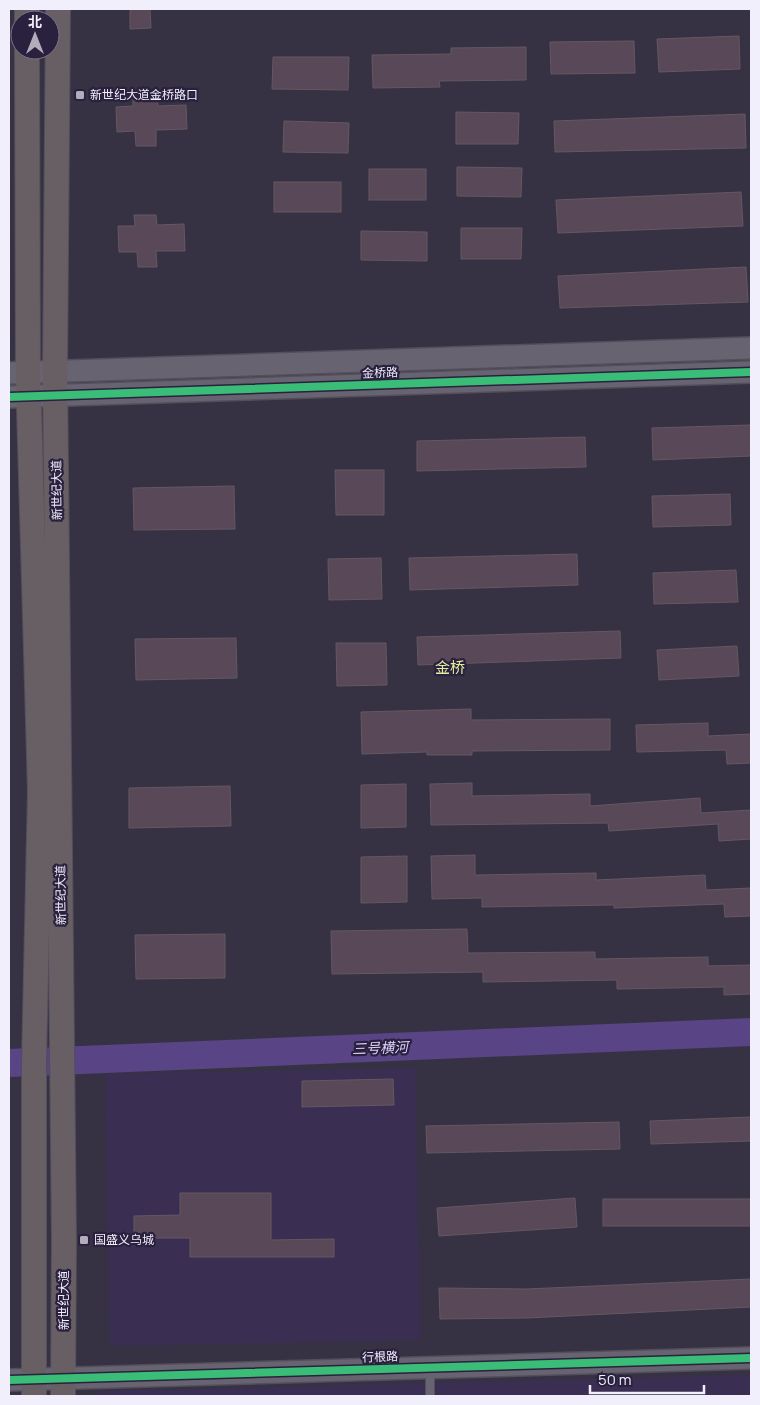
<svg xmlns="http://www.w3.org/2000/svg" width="760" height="1405" viewBox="0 0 760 1405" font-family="Manrope,'Noto Sans SC',sans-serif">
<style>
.built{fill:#3a2f53}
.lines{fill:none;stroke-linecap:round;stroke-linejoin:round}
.river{stroke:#594486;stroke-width:28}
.building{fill:#594857;stroke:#635863}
.lane-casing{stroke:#524e5b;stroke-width:10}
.secondary-casing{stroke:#524e5b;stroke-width:24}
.primary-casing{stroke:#524e5b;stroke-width:26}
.lane{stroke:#686371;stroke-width:8}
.secondary{stroke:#686371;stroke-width:21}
.primary{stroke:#685f65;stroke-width:24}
.cycleway-casing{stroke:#2a213f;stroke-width:11}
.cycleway{stroke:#3abd76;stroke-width:8}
.poi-dot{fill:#b1adbb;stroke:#2a213f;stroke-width:2}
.labels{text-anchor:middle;stroke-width:4.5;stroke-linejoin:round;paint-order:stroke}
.poi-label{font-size:12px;fill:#f2effc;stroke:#2a213f;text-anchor:start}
.street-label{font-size:12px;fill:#f2effc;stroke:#2a213f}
.water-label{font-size:14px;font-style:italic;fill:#ddd3fc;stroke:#2a213f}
.quarter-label{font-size:15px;fill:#e0ed9f;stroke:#2a213f}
</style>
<rect width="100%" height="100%" fill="#373243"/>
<!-- built -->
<g class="built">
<polygon points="415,1068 420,1340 110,1346 105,1074"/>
<polygon points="751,1375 751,1396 98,1396 98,1391"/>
</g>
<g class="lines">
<!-- river -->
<polyline class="river" points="9,1063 751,1032"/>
</g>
<!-- building -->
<g class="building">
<polygon points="130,9 150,9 151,28 130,29"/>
<polygon points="739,36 740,69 659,72 657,39"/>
<polygon points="634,41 635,73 551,74 550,42"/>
<polygon points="526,47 526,80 439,81 440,87 373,88 372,55 451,54 451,48"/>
<polygon points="273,57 349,57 348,90 272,89"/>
<polygon points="157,97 158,106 186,105 187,129 156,130 156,146 136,146 135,131 117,132 116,107 133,106 133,98"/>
<polygon points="456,112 519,113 518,144 456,144"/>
<polygon points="745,114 746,148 555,152 554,121"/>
<polygon points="284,121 349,123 348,153 283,152"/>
<polygon points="457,167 522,168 521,197 457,196"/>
<rect x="369" y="169" width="57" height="31"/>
<rect x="274" y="182" width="67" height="30"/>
<polygon points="741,192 743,226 558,233 556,200"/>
<polygon points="134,215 156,215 157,225 184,224 185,251 156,251 157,267 138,267 137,252 119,252 118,226 135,226"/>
<polygon points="461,228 522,228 521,259 461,259"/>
<polygon points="361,231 427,232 427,261 361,260"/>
<polygon points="746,267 748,302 560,308 558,276"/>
<polygon points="751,425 751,456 653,460 652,428"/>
<polygon points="585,437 586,467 417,471 417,441"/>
<polygon points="335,470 384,470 384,515 336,515"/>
<polygon points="234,486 235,529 134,530 133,488"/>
<polygon points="730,494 731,525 653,527 652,496"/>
<polygon points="577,554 578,585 410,590 409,558"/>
<polygon points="381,558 382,599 329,600 328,559"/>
<polygon points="736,570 738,602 654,604 653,573"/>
<polygon points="620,631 621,658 418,665 417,637"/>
<polygon points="236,638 237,678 136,680 135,639"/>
<polygon points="336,643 386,643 387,685 337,686"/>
<polygon points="737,646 739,676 659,680 657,650"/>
<polygon points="471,709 471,720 610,719 610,750 472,751 472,755 427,755 427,752 362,754 361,712"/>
<polygon points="708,723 708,736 751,734 751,763 727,764 726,750 637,752 636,725"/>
<polygon points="472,783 472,796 590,794 590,806 700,798 701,813 751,810 751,839 719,841 718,824 609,831 608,823 431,825 430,784"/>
<polygon points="406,784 406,827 361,828 361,785"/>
<polygon points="230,786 231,826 129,828 129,788"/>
<polygon points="475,855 475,875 596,873 596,880 705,875 706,890 751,888 751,916 725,917 724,904 614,908 614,905 482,907 482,898 432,899 431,856"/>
<polygon points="407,856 407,902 361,903 361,857"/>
<polygon points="467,929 468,953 595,952 595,959 708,957 708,966 751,965 751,994 724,995 724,987 617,989 617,980 483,982 483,972 332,974 331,931"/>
<polygon points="225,934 225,978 136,979 135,935"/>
<polygon points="393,1079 394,1105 302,1107 302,1081"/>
<polygon points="751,1117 751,1141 651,1144 650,1121"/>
<polygon points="619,1122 620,1149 427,1153 426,1126"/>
<polygon points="180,1193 271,1193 271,1240 334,1239 334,1257 190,1257 190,1238 134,1238 134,1216 180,1215"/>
<polygon points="575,1198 577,1227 439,1236 437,1208"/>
<rect x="603" y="1199" width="148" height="27"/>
<polygon points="751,1279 751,1307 527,1318 440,1319 439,1288 527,1289"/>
</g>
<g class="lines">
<defs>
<polyline id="lane" points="430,1396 430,1368"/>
<g id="secondary">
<polyline points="9,373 751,348"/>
<polyline points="9,397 751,372"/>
<polyline points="9,1380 751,1358"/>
</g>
<g id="primary">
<polyline points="27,9 27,20"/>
<polyline points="58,9 55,372 64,1241 63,1396"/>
<polyline points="27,50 28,373 40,791 34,1062 34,1396"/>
</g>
</defs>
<!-- lane casing -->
<use href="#lane" class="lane-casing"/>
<!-- secondary casing -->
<use href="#secondary" class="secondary-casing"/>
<!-- primary casing -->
<use href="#primary" class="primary-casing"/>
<!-- lane -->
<use href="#lane" class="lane"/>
<!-- secondary -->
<use href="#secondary" class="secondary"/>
<!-- primary -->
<use href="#primary" class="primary"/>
<defs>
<g id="cycleway">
<polyline points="9,397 751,372"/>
<polyline points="9,1380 751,1358"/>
</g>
</defs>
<!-- cycleway casing -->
<use href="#cycleway" class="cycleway-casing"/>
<!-- cycleway -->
<use href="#cycleway" class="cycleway"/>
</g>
<!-- markers -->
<g class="poi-dot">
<rect x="75" y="90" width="10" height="10" rx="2.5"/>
<rect x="79" y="1235" width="10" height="10" rx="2.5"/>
</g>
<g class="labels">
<!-- poi labels -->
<g class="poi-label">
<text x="90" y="99">新世纪大道金桥路口</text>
<text x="94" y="1244">国盛义乌城</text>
</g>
<!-- street labels -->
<g class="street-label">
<text transform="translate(380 373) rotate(-2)" y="4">金桥路</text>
<text transform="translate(57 490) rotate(-91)" y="4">新世纪大道</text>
<text transform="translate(61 895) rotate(-91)" y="4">新世纪大道</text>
<text transform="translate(64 1300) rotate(-90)" y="4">新世纪大道</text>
<text transform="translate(380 1357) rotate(-2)" y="4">行根路</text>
</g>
<!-- water labels -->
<g class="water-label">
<text transform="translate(380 1048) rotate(-2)" y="5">三号横河</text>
</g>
<!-- quarter labels -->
<g class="quarter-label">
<text x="450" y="673">金桥</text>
</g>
</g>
<!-- border -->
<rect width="760" height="1405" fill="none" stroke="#f2effc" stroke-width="20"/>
<!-- north arrow -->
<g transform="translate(35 35)"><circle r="24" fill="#2a213f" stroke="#7a738b"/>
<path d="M0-4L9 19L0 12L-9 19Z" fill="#b1adbb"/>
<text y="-8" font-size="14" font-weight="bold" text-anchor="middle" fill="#f2effc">北</text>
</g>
<!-- scale -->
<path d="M590 1385v8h114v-8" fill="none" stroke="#f2effc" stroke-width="2.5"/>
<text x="598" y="1385" font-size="15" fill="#f2effc" stroke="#2a213f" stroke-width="4" paint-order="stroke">50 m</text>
</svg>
